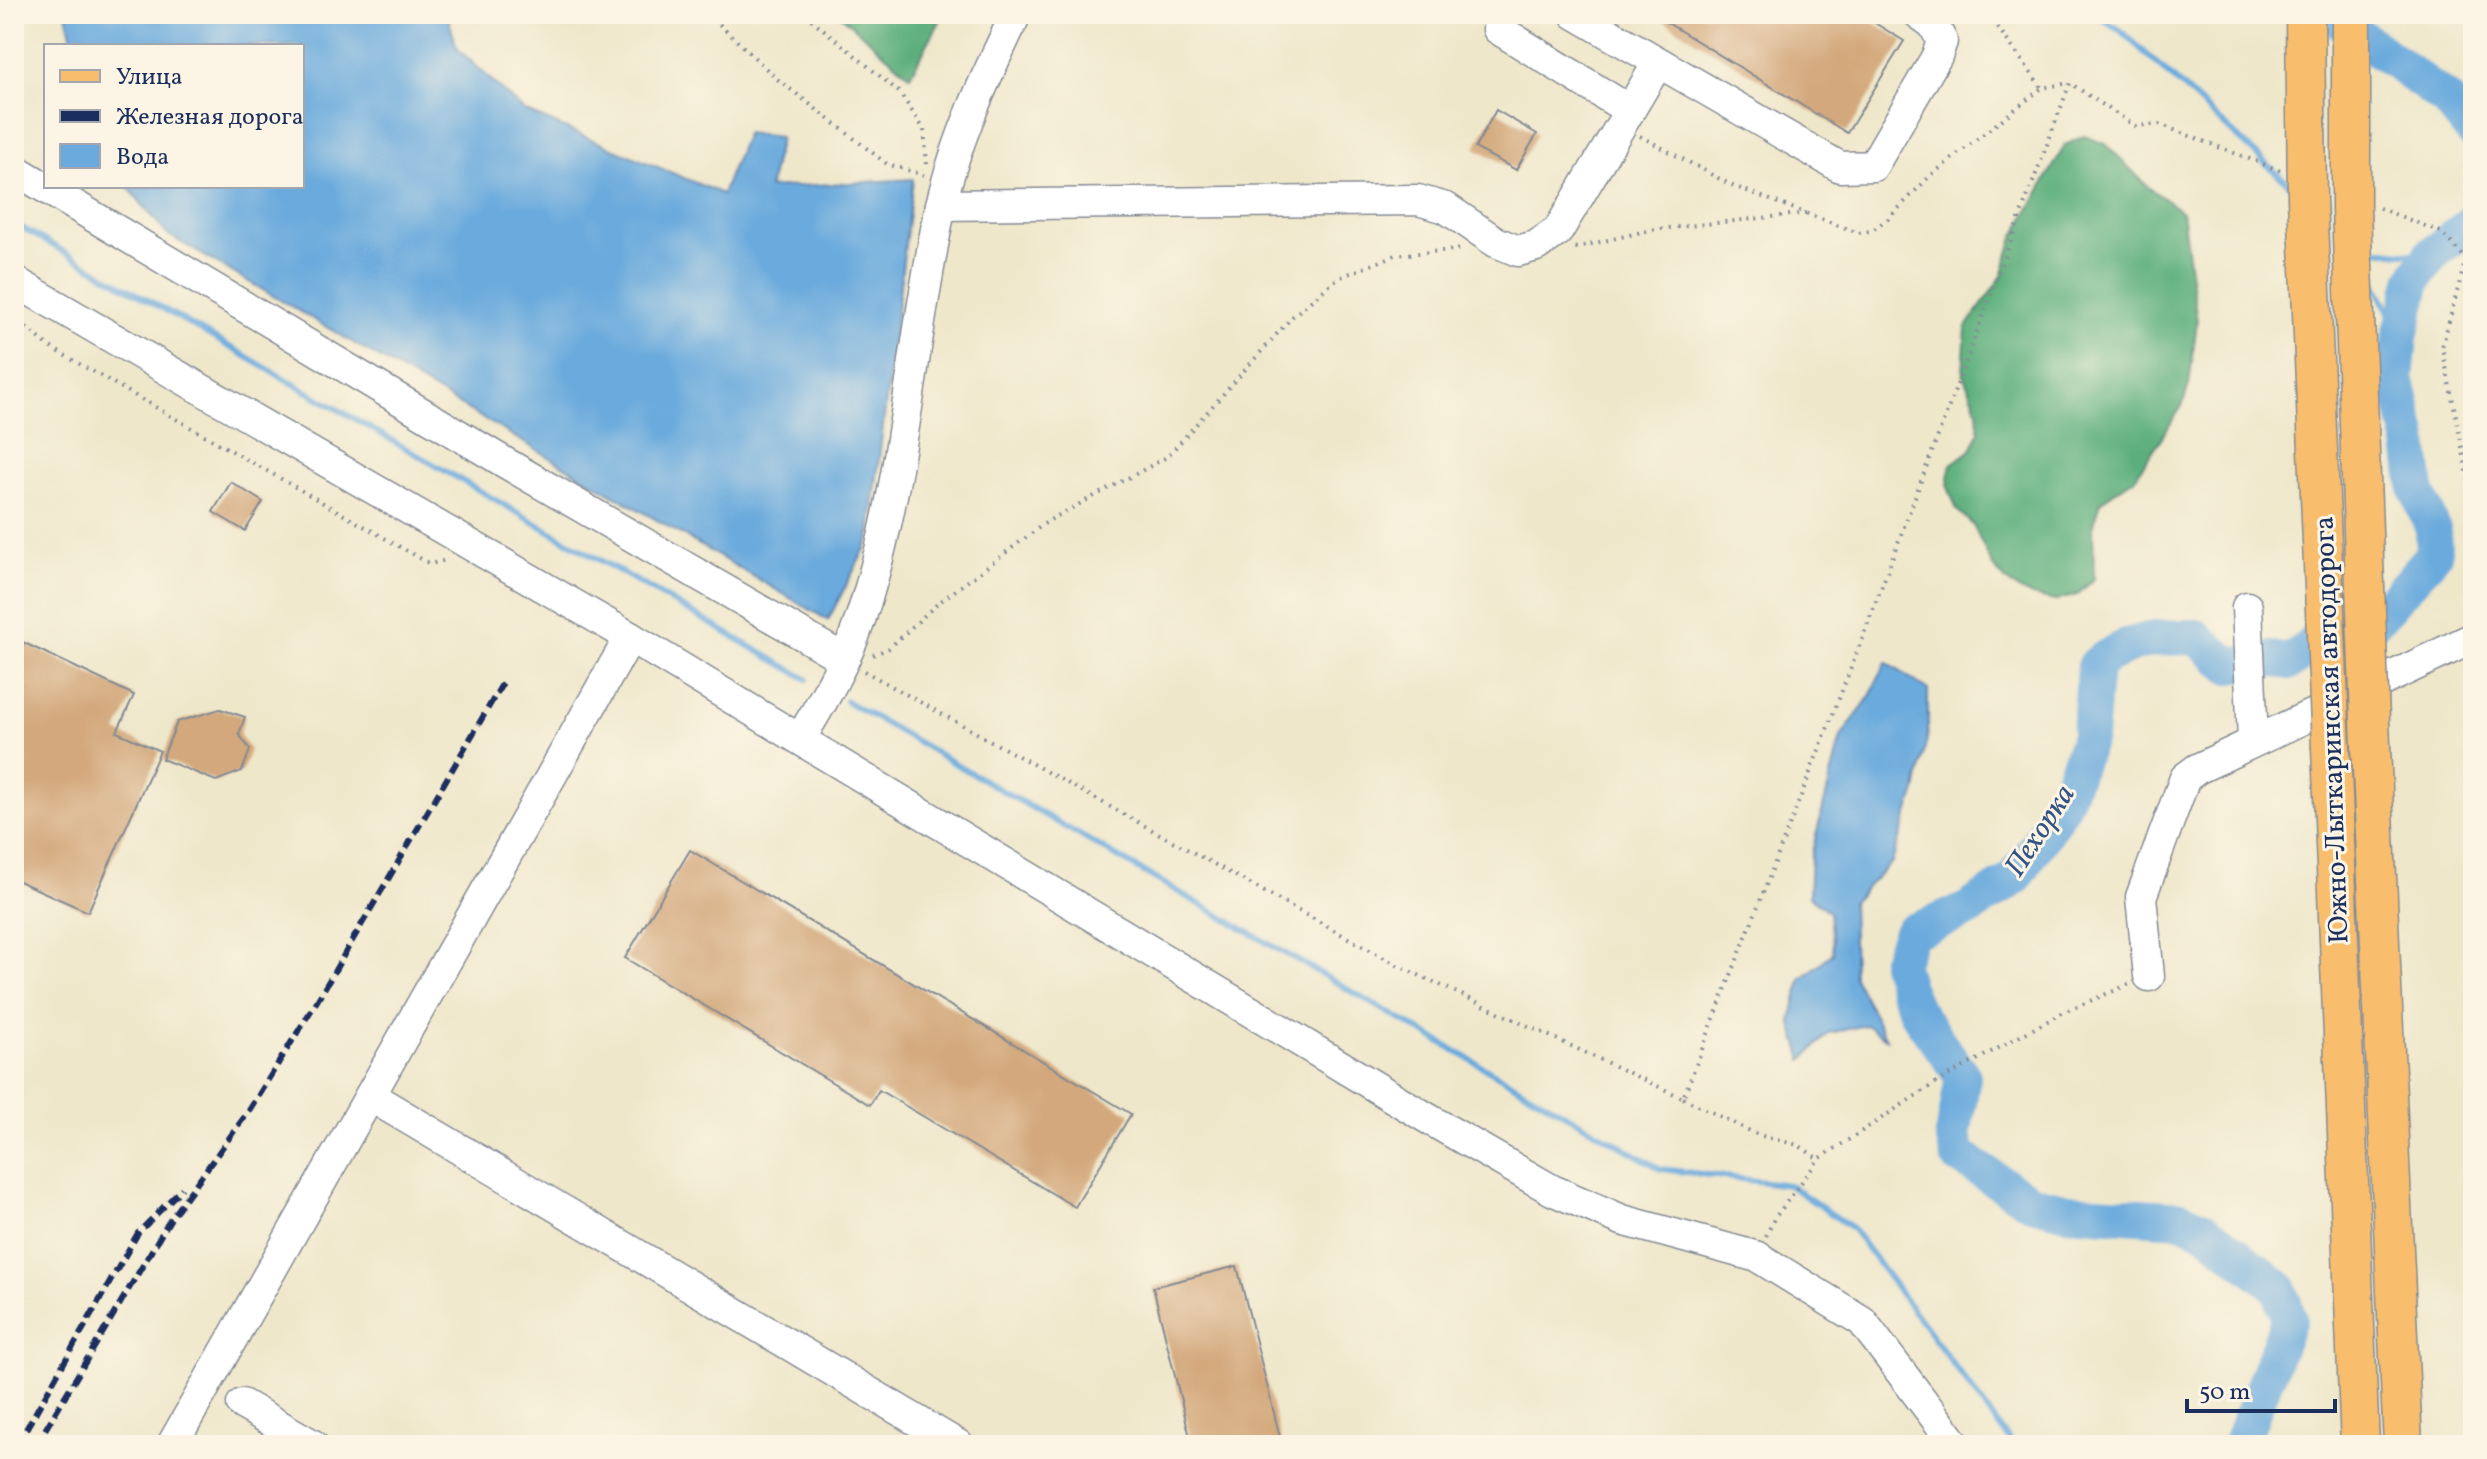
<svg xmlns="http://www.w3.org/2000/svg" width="2487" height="1459" viewBox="0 0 2487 1459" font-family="Vollkorn,serif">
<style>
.forest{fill:#5caf7c;stroke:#3c6f6d;stroke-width:2}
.water{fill:#6aaadd;stroke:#426c9e;stroke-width:2}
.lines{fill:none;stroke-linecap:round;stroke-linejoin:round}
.stream{stroke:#6aaadd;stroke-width:6}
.river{stroke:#6aaadd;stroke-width:36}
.building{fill:#d3a87b}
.minor-casing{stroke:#858b94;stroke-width:33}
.major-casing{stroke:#858b94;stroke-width:41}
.path{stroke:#858b94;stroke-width:4;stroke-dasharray:2 6;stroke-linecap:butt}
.minor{stroke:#fff;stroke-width:30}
.major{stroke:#f9be6d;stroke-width:38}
.rail{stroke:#1b2f5e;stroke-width:6;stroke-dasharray:12 6;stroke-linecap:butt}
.major-bridge-casing{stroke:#858b94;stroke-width:41;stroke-linecap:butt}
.major-bridge{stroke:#f9be6d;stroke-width:38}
.labels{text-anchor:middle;stroke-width:6;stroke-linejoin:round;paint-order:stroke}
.street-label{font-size:28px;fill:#1b2f5e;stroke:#fcf5e5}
.water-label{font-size:30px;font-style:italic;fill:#335484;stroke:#fcf5e5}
</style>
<rect width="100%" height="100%" fill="#fcf5e5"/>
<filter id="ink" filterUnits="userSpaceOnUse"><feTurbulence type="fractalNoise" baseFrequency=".0125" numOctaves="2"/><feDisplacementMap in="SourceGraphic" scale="16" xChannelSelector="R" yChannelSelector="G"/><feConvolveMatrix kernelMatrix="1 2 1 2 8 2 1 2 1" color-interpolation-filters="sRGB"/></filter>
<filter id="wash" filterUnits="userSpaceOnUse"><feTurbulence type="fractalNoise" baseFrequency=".006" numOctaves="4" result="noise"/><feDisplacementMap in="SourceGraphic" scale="32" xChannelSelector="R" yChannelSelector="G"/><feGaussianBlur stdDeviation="1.8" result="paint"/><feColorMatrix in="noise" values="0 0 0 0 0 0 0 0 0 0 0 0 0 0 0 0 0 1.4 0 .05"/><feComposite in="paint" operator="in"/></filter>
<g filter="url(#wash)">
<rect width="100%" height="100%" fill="#efe7ca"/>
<!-- forest -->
<g class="forest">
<polygon points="839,14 944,14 910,76"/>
<polygon points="2084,136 2106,144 2148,187 2182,212 2197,321 2189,385 2182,406 2135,478 2100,502 2093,524 2094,579 2077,595 2055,601 2032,596 2011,585 1994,569 1973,525 1957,510 1948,487 1951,464 1970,451 1979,433 1978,411 1963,372 1966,328 2002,276 2014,237 2065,145"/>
</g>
<!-- water -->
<g class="water">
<polygon points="66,14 447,14 457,48 524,111 722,194 746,133 780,137 769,188 913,179 869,541 828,620 167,234 127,186 302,186 302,46 74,46"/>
<polygon points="1886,662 1928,690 1928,734 1916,791 1892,862 1852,902 1854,977 1886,1038 1866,1025 1829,1033 1803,1060 1791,1021 1801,979 1833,953 1829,912 1809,896 1811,856 1841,737 1870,696"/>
</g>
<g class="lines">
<!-- stream -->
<g class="stream">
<polyline points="2095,14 2120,30 2293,188"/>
<polyline points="14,223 807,679"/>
<polyline points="2366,249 2430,256"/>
<polyline points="2370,272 2400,336"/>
<polyline points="846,701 1661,1169 1789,1185 1852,1228 2013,1445"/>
</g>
<!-- river -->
<g class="river">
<polyline points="2330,14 2448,101 2473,132"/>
<path d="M2240,1445l49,-126 -10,-31 -77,-60 -21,-9 -114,-8 -36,-9 -73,-46 -5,-21 10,-58 -47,-66 -10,-23 -7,-25 12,-31 56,-22 48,-32 47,-72 27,-69 6,-72c36,-26 58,-28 101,-28l34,29 40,-7 20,3 27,-21 60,-22 57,-65 -1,-25 -16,-39 -7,-55 -14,-57 4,-42 14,-55 16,-25 43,-34"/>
</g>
</g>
<g id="blocks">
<!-- building -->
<g class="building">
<polygon points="1653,14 1860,14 1904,41 1847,133"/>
<polygon points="1496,110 1537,134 1516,170 1475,148"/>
<polygon points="231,482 263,502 245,531 213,512"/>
<polygon points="14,638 134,695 117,732 160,751 88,912 14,879"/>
<polygon points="220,709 245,717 239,734 250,750 242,771 216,781 162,759 177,722"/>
<polygon points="690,850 1131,1114 1075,1207 879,1090 870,1105 625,958"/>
<polygon points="1237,1266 1282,1445 1192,1445 1153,1287"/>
</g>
</g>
</g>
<g filter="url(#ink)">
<use href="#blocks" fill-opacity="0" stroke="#858b94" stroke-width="2"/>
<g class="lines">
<defs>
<g id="minor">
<polyline points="1575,14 1840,167 1873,166 1937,56 1942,41 1933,24 1919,14"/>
<polyline points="1498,29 1629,110"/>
<polyline points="14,169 504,462 844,659"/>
<polyline points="941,205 1418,200 1446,208 1496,242 1518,251 1536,246 1558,231 1658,63"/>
<polyline points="14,281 630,637 1427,1118 1552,1190 1622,1220 1758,1257 1862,1321 1956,1445"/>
<polyline points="2247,607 2253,740"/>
<path d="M800,739c23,-38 46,-77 60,-119 45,-134 51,-278 81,-415 15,-66 46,-131 75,-191"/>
<polyline points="2149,976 2141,897 2185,778 2197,769 2473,638"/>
<polyline points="370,1096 958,1445"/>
<polyline points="242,1404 313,1445"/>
<polyline points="172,1445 630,637"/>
</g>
<g id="major">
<polyline points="2371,746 2403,1445"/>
<polyline points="2331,748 2360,1445"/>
</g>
</defs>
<!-- minor casing -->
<use href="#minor" class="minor-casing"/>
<!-- major casing -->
<use href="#major" class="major-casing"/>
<!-- path -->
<g class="path">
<polyline points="698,14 715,20 776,78 887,164 924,175"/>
<polyline points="805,14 899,92 924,129 927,165"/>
<polyline points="1988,14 2042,88"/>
<polyline points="1640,136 1731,185 1858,233 1871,231 1888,219 1930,176 2042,88 2069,83"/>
<polyline points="2379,208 2441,232 2466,259 2473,250"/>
<polyline points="1575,248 1650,230 1809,213"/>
<polyline points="2466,259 2442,347 2473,501"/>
<polyline points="14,317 50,347 430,564 447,560"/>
<polyline points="873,655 889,648 937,604 1048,521 1167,457 1293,316 1338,278 1396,255 1464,249"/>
<polyline points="864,671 1397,965 1683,1098 1856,655 2070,83 2135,126 2159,124 2281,171"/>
<polyline points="1683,1098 1758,1135 1798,1145 1819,1159"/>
<polyline points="1766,1236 1774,1219 1819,1159 1940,1080 2064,1012 2130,984"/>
</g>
<!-- minor -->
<use href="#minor" class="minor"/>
<!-- major -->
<use href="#major" class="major"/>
<!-- rail -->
<g class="rail">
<polyline points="17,1445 138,1233 182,1188"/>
<polyline points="36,1445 171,1218 248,1112 317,1001 505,679"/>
</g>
<defs>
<g id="major-bridge">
<polyline points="2305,14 2307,199 2331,748"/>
<polyline points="2351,14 2351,209 2371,746"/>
</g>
</defs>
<!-- major-bridge casing -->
<use href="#major-bridge" class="major-bridge-casing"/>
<!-- major-bridge -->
<use href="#major-bridge" class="major-bridge"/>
</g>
</g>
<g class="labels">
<!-- street labels -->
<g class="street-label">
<text transform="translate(2330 730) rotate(-92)" y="10">Южно-Лыткаринская автодорога</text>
</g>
<!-- water labels -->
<g class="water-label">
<text transform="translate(2039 830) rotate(-57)" y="10">Пехорка</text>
</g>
</g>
<!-- margin -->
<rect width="2487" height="1459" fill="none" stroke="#fcf5e5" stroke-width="48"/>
<!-- legend -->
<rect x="44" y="44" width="260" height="144" fill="#fcf5e5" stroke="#a2a6af" stroke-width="2"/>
<rect x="60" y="70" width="40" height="12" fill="#f9be6d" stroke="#a2a6af" stroke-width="2"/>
<text x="116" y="84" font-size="24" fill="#1b2f5e">Улица</text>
<rect x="60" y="110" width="40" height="12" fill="#1b2f5e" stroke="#a2a6af" stroke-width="2"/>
<text x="116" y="124" font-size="24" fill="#1b2f5e">Железная дорога</text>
<rect x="60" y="144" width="40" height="24" fill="#6aaadd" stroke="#a2a6af" stroke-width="2"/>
<text x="116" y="164" font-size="24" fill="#1b2f5e">Вода</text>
<!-- scale -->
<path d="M2187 1399v12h148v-12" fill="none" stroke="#1b2f5e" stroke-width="4"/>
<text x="2199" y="1399" font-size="24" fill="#1b2f5e" stroke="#fcf5e5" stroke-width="6" paint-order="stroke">50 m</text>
</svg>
